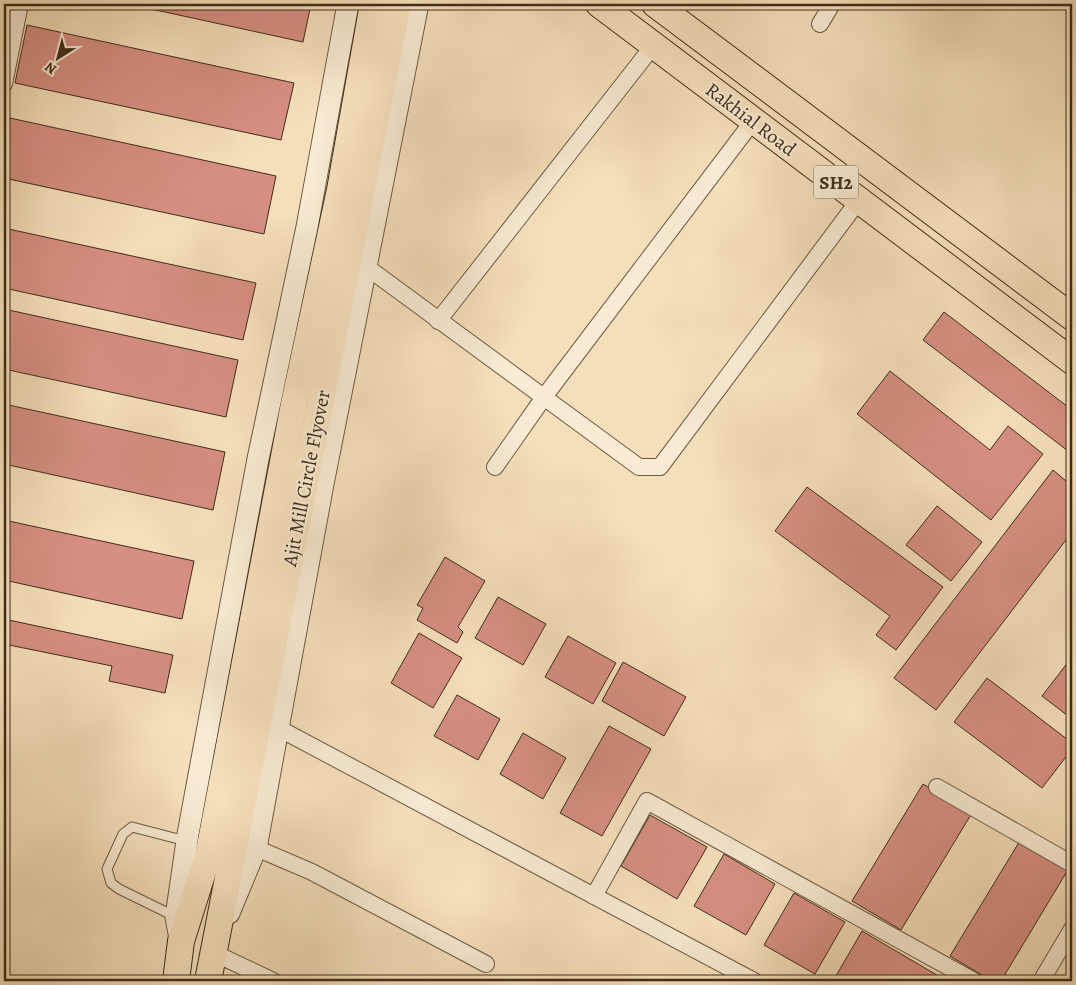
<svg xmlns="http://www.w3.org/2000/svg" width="1076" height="985" viewBox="0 0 1076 985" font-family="Alegreya,serif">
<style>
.building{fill:#d68f82;stroke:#3f2d1a}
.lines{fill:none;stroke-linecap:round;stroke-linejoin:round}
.service-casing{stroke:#6c5a42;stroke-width:11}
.minor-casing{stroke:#6c5a42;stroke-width:18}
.tertiary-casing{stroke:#6c5a42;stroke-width:23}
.primary-casing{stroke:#3f2d1a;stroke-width:28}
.service{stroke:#f8ead3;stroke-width:9}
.minor{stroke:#f8ead3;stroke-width:16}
.tertiary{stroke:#f8ead3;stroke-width:21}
.primary{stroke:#f5dfbb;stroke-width:26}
.labels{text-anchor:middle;stroke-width:4;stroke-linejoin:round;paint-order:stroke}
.shield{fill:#f8ead3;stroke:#766652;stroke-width:1}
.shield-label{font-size:19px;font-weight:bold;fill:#3f2d1a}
.street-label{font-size:20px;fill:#3f2d1a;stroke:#f8ead3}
</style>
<rect width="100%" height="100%" fill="#f5dfbb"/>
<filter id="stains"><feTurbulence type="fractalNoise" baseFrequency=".004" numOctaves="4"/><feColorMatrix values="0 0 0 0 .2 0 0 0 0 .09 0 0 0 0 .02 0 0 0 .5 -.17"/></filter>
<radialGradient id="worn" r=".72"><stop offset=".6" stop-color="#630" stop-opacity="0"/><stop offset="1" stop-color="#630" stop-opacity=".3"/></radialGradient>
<!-- building -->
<g class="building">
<polygon points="128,4 311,4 303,42"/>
<polygon points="27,25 294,83 281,140 15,83"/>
<polygon points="10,118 276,176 264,234 4,178 4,147"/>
<polygon points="4,228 256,283 243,340 4,288"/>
<polygon points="4,309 238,360 226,417 4,369"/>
<polygon points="944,312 1072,410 1072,454 923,340"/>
<polygon points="890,371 990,450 1008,426 1043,454 991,520 857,414"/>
<polygon points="4,404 225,452 213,510 4,464"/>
<polygon points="1053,470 1072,486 1072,532 936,710 894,678"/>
<polygon points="807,487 943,587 896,650 876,635 890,616 775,531"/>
<polygon points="937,506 982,542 951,581 906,545"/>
<polygon points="4,520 194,561 182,619 4,580"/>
<polygon points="445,557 485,581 458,627 463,632 457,643 417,620 423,608 417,605"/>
<polygon points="498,597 546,624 523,665 475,638"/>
<polygon points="4,619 173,655 165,693 109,681 112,666 4,644"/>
<polygon points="419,633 462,658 433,708 391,683"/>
<polygon points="568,636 616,663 593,704 545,677"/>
<polygon points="1072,657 1072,719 1042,696"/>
<polygon points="623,662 686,697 664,736 602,701"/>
<polygon points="987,678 1072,743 1072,749 1042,788 954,722"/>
<polygon points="457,695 500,719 478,760 434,736"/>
<polygon points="609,726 651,749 602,836 560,813"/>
<polygon points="523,733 566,758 543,799 500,774"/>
<polygon points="923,784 972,813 901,930 852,901"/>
<polygon points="650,815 707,847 677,899 621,866"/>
<polygon points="1021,839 1069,868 1001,981 992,981 950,956"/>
<polygon points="724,854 775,884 746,935 694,906"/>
<polygon points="794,893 845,922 815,974 764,945"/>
<polygon points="862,931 947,981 833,981"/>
</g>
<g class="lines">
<defs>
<polyline id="service" points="176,917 119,889 111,883 107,869 123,834 132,827 186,841"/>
<g id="minor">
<polyline points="820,24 832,4"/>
<polyline points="4,84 20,4"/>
<polyline points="368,268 639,467 660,467 859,200"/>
<polyline points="438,321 653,46"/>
<polyline points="495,467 544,397 753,121"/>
<polyline points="278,728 754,981"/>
<polyline points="937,787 1072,864"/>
<polyline points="256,848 312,872 486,964"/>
<polyline points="594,896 647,801 974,981"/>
<polyline points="212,952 273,981"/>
<polyline points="1041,981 1072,929"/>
</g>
<g id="tertiary">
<polyline points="229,913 256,848 323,484 418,4"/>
<polyline points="180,939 176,917 188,834 258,459 307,227 348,4"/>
</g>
<g id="primary">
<polyline points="599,4 1072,361"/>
<polyline points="655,4 1072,317"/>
<polyline points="176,981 181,941 209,852 294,404 340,190 373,4"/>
<polyline points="208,981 398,4"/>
</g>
</defs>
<!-- service casing -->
<use href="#service" class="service-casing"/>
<!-- minor casing -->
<use href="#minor" class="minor-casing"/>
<!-- tertiary casing -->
<use href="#tertiary" class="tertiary-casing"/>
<!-- primary casing -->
<use href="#primary" class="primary-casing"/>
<!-- service -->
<use href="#service" class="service"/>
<!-- minor -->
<use href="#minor" class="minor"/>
<!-- tertiary -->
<use href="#tertiary" class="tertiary"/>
<!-- primary -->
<use href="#primary" class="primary"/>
</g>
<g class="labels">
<!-- shield labels -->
<rect class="shield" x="813.5" y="165.5" width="45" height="33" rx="4"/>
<g class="shield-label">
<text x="836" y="189">SH2</text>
</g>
<!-- street labels -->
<g class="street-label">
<text transform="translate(751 119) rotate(37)" y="7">Rakhial Road</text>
<text transform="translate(306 478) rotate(-79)" y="7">Ajit Mill Circle Flyover</text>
</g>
</g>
<!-- margin -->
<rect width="1076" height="985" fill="none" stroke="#f5dfbb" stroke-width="20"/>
<rect x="5" y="5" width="1066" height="975" fill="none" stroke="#3f2d1a" stroke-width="2.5"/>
<rect x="10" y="10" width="1056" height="965" fill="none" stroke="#3f2d1a"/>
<!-- north arrow -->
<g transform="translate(58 58) rotate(216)" stroke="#f8ead3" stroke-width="4" paint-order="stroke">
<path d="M0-4L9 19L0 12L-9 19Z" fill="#3f2d1a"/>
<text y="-8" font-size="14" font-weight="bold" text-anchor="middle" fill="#3f2d1a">N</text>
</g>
<rect width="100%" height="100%" filter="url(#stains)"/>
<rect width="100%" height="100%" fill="url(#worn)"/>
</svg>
